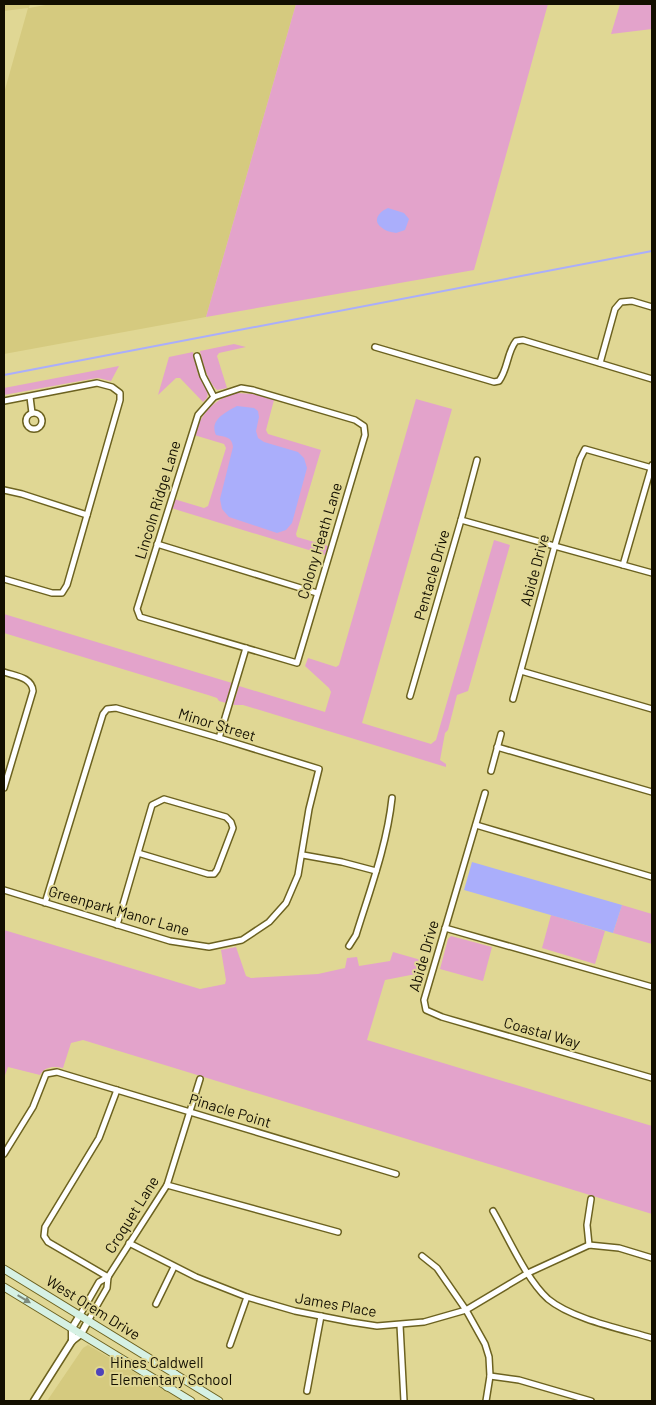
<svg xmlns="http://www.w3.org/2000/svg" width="656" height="1405" viewBox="0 0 656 1405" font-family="Barlow,sans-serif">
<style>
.built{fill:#d5ca7f}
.green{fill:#e3a3cb}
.water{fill:#aaaefb}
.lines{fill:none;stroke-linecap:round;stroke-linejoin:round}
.stream{stroke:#aaaefb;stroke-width:2}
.minor-casing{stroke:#6c6220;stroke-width:8}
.tertiary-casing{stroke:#6c6220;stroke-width:9}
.secondary-casing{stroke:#6c6220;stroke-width:9}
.minor{stroke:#fff;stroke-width:5}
.tertiary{stroke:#fff;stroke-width:6}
.secondary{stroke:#d6f1e4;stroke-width:7}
.oneway{fill:#7e8b7d}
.poi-dot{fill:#4e43ba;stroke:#e0d794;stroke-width:2}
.labels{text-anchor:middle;stroke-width:4;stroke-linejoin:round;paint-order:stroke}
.street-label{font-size:15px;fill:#130f00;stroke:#e0d794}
.poi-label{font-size:15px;fill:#130f00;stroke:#e0d794;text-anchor:start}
</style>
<rect width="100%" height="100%" fill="#e0d794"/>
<!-- built -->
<g class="built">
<polygon points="4,4 30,4 29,8 51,4 296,4 206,317 4,354 4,93 28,8 4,11"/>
<polygon points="88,1345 183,1401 47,1401 83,1348"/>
</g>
<!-- green -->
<g class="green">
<polygon points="296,4 548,4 474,270 206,317"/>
<polygon points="620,4 652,4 652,29 611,34"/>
<path d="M234,344l12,3 -27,6 -2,3 10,32 -10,2c-10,-9 -14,-27 -17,-39z"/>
<polygon points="193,352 198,374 208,392 207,398 203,402 180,378 176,378 158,395 169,357"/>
<polygon points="119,366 111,381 98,378 91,379 4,395 4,388"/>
<path d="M237,393l16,1 21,6 -8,30 2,4 53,16 -25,84 1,3 31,9 -3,9 -154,-47 3,-9 30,9 4,-2 18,-58 -2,-4 -30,-9c8,-22 19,-36 43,-42z"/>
<polygon points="416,399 452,409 362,723 431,744 436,740 494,540 510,545 468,691 457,695 448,730 445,733 440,760 446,764 446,767 243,705 233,705 239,686 325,712 331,692 329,688 305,666 308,658 336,667 339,665"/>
<polygon points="4,614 232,683 226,703 219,701 217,698 208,695 4,633"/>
<polygon points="622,905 652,914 652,944 613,933"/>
<polygon points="551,915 605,931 595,964 542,948"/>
<path d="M4,930l196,59 25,-5 1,-4 -5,-30 15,-3 10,29 5,2 67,-4 27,-6 2,-10 10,-1 2,9 31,-5 3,-9 35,10 -2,10 -41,8 -18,60 285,86v88l-569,-174 -12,3 -8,25c-9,-2 -18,-2 -23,7l-32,-8 -4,11z"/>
<polygon points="451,936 492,947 483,981 440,969 448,939"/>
</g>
<!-- water -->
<g class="water">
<path d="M388,208l16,5 5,6 -4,11 -9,3c-5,-1 -11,-2 -15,-6 -9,-7 -1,-16 7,-19z"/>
<path d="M237,406l17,2 4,3 1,6 -3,14 2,7 6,4 34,10 6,6 3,10 -15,55 -6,7 -9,3 -48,-16 -7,-8 -2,-10 13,-52c-1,-10 -7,-10 -17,-12 -7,-15 10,-23 21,-29z"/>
<polygon points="472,862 622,905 613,933 464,890"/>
</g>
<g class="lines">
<!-- stream -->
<polyline class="stream" points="4,375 652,251"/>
<defs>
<g id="minor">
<path d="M375,347l119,35 5,-1c9,-12 8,-29 17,-40l7,-1 129,39"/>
<polyline points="197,356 203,376 214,397"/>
<polyline points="600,363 615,309 621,302 632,301 652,307"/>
<polygon points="241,388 253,390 355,420 364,426 365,435 297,663 140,617 137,609 198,415 214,397"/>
<polyline points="30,397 32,413"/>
<polyline points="4,401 97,383 112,387 120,393 120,400 67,585 62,593 52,593 4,579"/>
<circle cx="34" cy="421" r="8"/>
<polyline points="4,490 22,494 87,515"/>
<polyline points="461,520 652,573"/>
<polyline points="157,544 317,593"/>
<polyline points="623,565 652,465"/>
<polyline points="521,671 652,709"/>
<path d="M4,672c11,4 28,5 29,19l-29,97"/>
<polyline points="410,696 461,520 477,460"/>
<polyline points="513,699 555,545 580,459 585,449 652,468"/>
<polyline points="219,738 246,648"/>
<polyline points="497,747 652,792"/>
<polyline points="491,771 501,734"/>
<polyline points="485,793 424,1000 426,1010 442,1017 652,1078"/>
<polyline points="476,825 652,877"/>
<polyline points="303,855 342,862 376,871"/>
<polyline points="4,890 170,941 209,947 242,940 269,922 286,903 298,875 309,809 319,769 219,738 116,708 107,709 103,714 45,903"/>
<polyline points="117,925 152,805 164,799 226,817 231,822 233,828 217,870 214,874 208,874 138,853"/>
<polyline points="445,928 652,987"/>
<path d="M349,946l7,-11c14,-45 31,-90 36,-137"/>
<polyline points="4,1154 33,1107 46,1074 57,1072 396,1174"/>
<polyline points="167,1185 338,1232"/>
<path d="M493,1211c15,26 33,68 55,88 24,20 74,30 104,39"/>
<polyline points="129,1243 196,1277 247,1297 295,1311 351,1322 377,1326 424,1322 466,1310 528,1273 589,1245 619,1248 652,1258"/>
<polyline points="589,1245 587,1225 591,1199"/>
<polyline points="422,1256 437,1268 466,1310 485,1344 489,1357 490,1376 486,1401"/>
<polyline points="108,1277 48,1242 44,1236 45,1227 99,1138 117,1090"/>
<polyline points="156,1304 174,1267"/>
<polyline points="80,1315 99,1282 108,1277"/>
<polyline points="88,1321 107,1288 108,1277 167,1185 200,1079"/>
<polyline points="400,1325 404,1401"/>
<polyline points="230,1345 247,1297"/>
<polyline points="490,1376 519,1380 591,1401"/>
<polyline points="307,1391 321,1316"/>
</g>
<g id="tertiary">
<polyline points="72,1341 72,1328 80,1315"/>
<polyline points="34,1401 72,1341 81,1334 88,1321"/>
</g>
<g id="secondary">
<polyline points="4,1269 219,1401"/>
<polyline points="4,1287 191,1401"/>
<polyline points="167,1387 175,1374"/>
</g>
</defs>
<!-- minor casing -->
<use href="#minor" class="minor-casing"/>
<!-- tertiary casing -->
<use href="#tertiary" class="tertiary-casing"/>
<!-- secondary casing -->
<use href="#secondary" class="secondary-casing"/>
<!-- minor -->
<use href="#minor" class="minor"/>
<!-- tertiary -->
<use href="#tertiary" class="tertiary"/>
<!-- secondary -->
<use href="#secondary" class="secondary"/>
</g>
<!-- one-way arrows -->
<defs><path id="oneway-solid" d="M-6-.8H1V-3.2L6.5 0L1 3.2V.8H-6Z" transform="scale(1.25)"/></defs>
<use class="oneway" href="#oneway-solid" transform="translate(24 1299) rotate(31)"/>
<!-- markers -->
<circle class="poi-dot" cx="100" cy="1372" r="5"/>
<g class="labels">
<!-- street labels -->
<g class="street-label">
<text transform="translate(158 500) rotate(-73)" y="5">Lincoln Ridge Lane</text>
<text transform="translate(320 541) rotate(-73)" y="5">Colony Heath Lane</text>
<text transform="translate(535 570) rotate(-75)" y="5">Abide Drive</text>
<text transform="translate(432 575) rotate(-74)" y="5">Pentacle Drive</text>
<text transform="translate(217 725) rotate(17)" y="5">Minor Street</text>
<text transform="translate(119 911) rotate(16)" y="5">Greenpark Manor Lane</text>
<text transform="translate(424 956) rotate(-74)" y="5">Abide Drive</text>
<text transform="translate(542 1033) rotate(16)" y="5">Coastal Way</text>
<text transform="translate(230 1111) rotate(17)" y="5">Pinacle Point</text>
<text transform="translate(132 1215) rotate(-58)" y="5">Croquet Lane</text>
<text transform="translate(336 1305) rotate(10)" y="5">James Place</text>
<text transform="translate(93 1308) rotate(32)" y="5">West Orem Drive</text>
</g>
<!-- poi labels -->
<g class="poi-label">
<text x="110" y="1368">Hines Caldwell<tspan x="110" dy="17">Elementary School</tspan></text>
</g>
</g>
<!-- border -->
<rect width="656" height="1405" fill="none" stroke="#130f00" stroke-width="10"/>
</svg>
